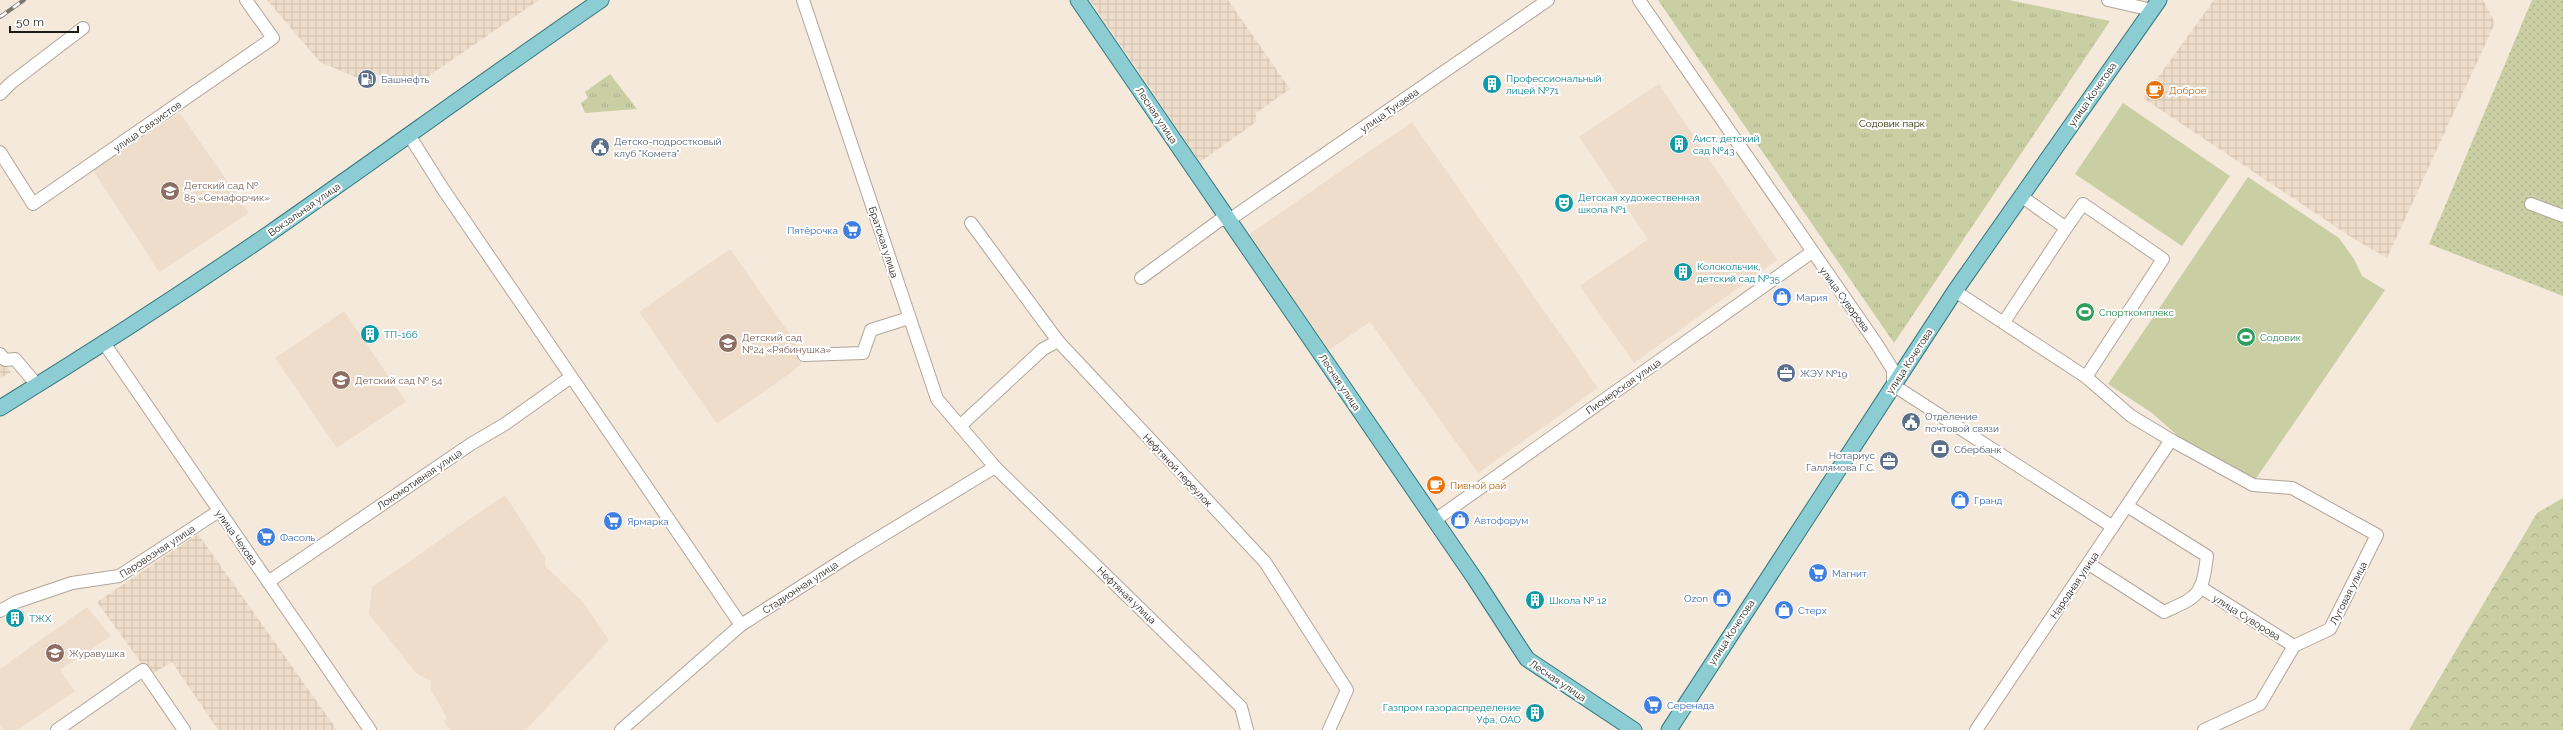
<svg xmlns="http://www.w3.org/2000/svg" width="2563" height="730" viewBox="0 0 2563 730" font-family="Raleway,sans-serif">
<style>
.built{fill:#eeddca}
.industrial{fill:url(#industrial-grid)}
.grass{fill:#c9cea3}
.forest{fill:url(#forest-crowns)}
.park{fill:url(#park-tufts)}
.garden{fill:url(#garden-dots)}
.lines{fill:none;stroke-linecap:round;stroke-linejoin:round}
.minor-casing{stroke:#b1a599;stroke-width:14}
.major-casing{stroke:#34787e;stroke-width:17}
.minor{stroke:#fff;stroke-width:12}
.major{stroke:#8cccd3;stroke-width:15}
.rail-casing{stroke:#7d766d;stroke-width:4}
.rail{stroke:#fff;stroke-width:2.5;stroke-dasharray:8;stroke-linecap:butt}
.labels{text-anchor:middle;stroke-width:4;stroke-linejoin:round;paint-order:stroke}
.culture-label{font-size:10px;fill:#0d838f;stroke:#fff;text-anchor:start}
.service-label{font-size:10px;fill:#4e5e75;stroke:#fff;text-anchor:start}
.food-label{font-size:10px;fill:#c56008;stroke:#fff;text-anchor:start}
.street-label{font-size:10px;fill:#1f1b16;stroke:#fff}
.park-label{font-size:10px;fill:#2a2d00;stroke:#fff}
.education-label{font-size:10px;fill:#785e54;stroke:#fff;text-anchor:start}
.shop-label{font-size:10px;fill:#366cbe;stroke:#fff;text-anchor:start}
.leisure-label{font-size:10px;fill:#27864d;stroke:#fff;text-anchor:start}
</style>
<defs>
<pattern id="industrial-grid" width="8" height="8" patternUnits="userSpaceOnUse"><rect width="8" height="8" fill="#eeddca"/><path d="M0 4h8M4 0v8" fill="none" stroke="#ccbdad"/></pattern>
<pattern id="forest-crowns" width="20" height="18" patternUnits="userSpaceOnUse"><rect width="20" height="18" fill="#c9cea3"/><path d="M2 6a3 3 0 1 1 6 0M12 15a3 3 0 1 1 6 0" fill="none" stroke="#acb08c"/></pattern>
<pattern id="park-tufts" width="24" height="20" patternUnits="userSpaceOnUse"><rect width="24" height="20" fill="#c9cea3"/><path d="M3 7l-1-3M5 7V3M7 7l1-3M15 17l-1-3M17 17v-4M19 17l1-3" fill="none" stroke="#acb08c"/></pattern>
<pattern id="garden-dots" width="8" height="8" patternUnits="userSpaceOnUse"><rect width="8" height="8" fill="#c9cea3"/><path d="M2 2h.1M6 6h.1" fill="none" stroke="#acb08c" stroke-width="1.8" stroke-linecap="round"/></pattern>
</defs>
<rect width="100%" height="100%" fill="#f5e9dc"/>
<!-- built -->
<g class="built">
<polygon points="1659,84 1777,260 1634,363 1580,286 1648,239 1579,137"/>
<polygon points="180,113 249,213 159,272 93,170"/>
<polygon points="1412,122 1598,388 1478,473 1370,322 1329,350 1248,235"/>
<polygon points="730,249 801,350 801,364 792,372 717,424 639,312"/>
<polygon points="344,311 406,402 337,448 275,358"/>
<polygon points="505,495 545,557 545,566 583,602 609,640 526,730 450,730 444,721 447,718 431,690 431,681 417,674 369,614 372,587"/>
<polygon points="87,607 111,636 60,670 75,691 18,730 3,730 0,725 0,669"/>
</g>
<!-- industrial -->
<g class="industrial">
<polygon points="267,0 539,0 417,84 361,70 358,78 320,62"/>
<polygon points="1090,0 1228,0 1290,89 1256,113 1256,122 1200,162"/>
<polygon points="2214,0 2483,0 2495,23 2387,258 2351,237 2143,98"/>
<polygon points="0,359 11,372 0,379"/>
<polygon points="198,534 337,730 218,730 172,662 150,675 97,602"/>
</g>
<!-- grass -->
<g class="grass">
<polygon points="2123,103 2230,176 2182,246 2075,174"/>
<polygon points="2248,177 2339,238 2354,259 2362,276 2385,290 2255,480 2188,445 2152,413 2108,384"/>
</g>
<!-- forest -->
<polygon class="forest" points="2563,498 2563,730 2409,730 2537,513"/>
<!-- park -->
<g class="park">
<polygon points="1658,0 2009,0 2110,21 1894,343"/>
<polygon points="610,74 637,109 585,113 581,103 588,98 585,92"/>
</g>
<!-- garden -->
<polygon class="garden" points="2532,0 2563,0 2563,296 2429,244"/>
<g class="lines">
<defs>
<g id="minor">
<polyline points="803,0 937,399 995,467 1241,707 1247,730"/>
<polyline points="1639,0 1876,343 1893,370 1893,385 2113,527"/>
<polyline points="2108,0 2152,10"/>
<polyline points="0,94 11,83 83,28"/>
<polyline points="409,135 443,189 741,625"/>
<polyline points="0,152 33,204 273,38 246,0"/>
<polyline points="2021,196 2066,228 2083,204 2163,259 2086,377"/>
<polyline points="2531,204 2563,216"/>
<polyline points="971,223 1058,341 1265,562 1347,690 1329,730"/>
<polyline points="1141,278 1220,220 1229,220 1548,0"/>
<polyline points="1955,291 2086,377 2131,416 2171,440 2253,485 2292,488 2377,535 2330,629 2294,646 2260,704 2204,730"/>
<polyline points="2004,322 2066,228"/>
<polyline points="104,343 370,730"/>
<polyline points="0,354 5,360 15,359 37,385"/>
<polyline points="804,355 863,353 871,330 909,318"/>
<polyline points="960,426 1043,349 1058,341"/>
<polyline points="1435,520 1812,252"/>
<path d="M2089,564l75,48c35,-16 38,-16 43,-56l-80,-50"/>
<polyline points="268,582 471,444 505,424 571,377"/>
<polyline points="2200,587 2294,646"/>
<polyline points="0,611 16,602 72,583 119,576 219,511"/>
<polyline points="57,730 143,670 184,730"/>
<polyline points="621,730 741,625 852,554 995,467"/>
<polyline points="1976,730 2171,440"/>
</g>
<g id="major">
<polyline points="1078,0 1475,579 1527,659 1634,730"/>
<path d="M0,408c91,-56 181,-114 270,-175 111,-77 220,-157 331,-233"/>
<polyline points="1669,730 1955,291 2159,0"/>
</g>
</defs>
<!-- minor casing -->
<use href="#minor" class="minor-casing"/>
<!-- major casing -->
<use href="#major" class="major-casing"/>
<!-- minor -->
<use href="#minor" class="minor"/>
<!-- major -->
<use href="#major" class="major"/>
<defs>
<polyline id="rail" points="0,17 24,0"/>
</defs>
<!-- rail casing -->
<use href="#rail" class="rail-casing"/>
<!-- rail -->
<use href="#rail" class="rail"/>
</g>
<!-- icons -->
<defs>
<symbol id="fuel-disc" viewBox="-11 -11 22 22"><circle r="9.5" fill="#5c6f8a" stroke="#fff"/><path d="M-5.5-6h7V0h2V4h1.3V-2.5L3-4.5l.8-.8L6-3V5H2.5V1h-1V6h-7ZM-4.2-4.7v3.2H.2V-4.7Z" fill="#fff"/></symbol>
<symbol id="building-disc" viewBox="-11 -11 22 22"><circle r="9.5" fill="#0f9aa8" stroke="#fff"/><path d="M-4-6H4V6H1V3H-1V6H-4ZM-2.5-4.3h1.7v1.8h-1.7ZM.8-4.3h1.7v1.8H.8ZM-2.5-1h1.7V.8h-1.7ZM.8-1h1.7V.8H.8Z" fill="#fff"/></symbol>
<symbol id="cafe-disc" viewBox="-11 -11 22 22"><circle r="9.5" fill="#e8710a" stroke="#fff"/><path d="M-5.5-4.5H6V0H3Q3 3.5 0 3.5H-2.5Q-5.5 3.5-5.5 0ZM3-3.2v2h1.7v-2ZM-6 4.5H4V6H-6Z" fill="#fff"/></symbol>
<symbol id="civic-disc" viewBox="-11 -11 22 22"><circle r="9.5" fill="#5c6f8a" stroke="#fff"/><path d="M-.6-6.5H3V-4.5H.6V-3L4-1V1h2V6H-6V1h2V-1L-.6-3ZM-1.2 2.5V6h2.4V2.5Z" fill="#fff"/></symbol>
<symbol id="school-disc" viewBox="-11 -11 22 22"><circle r="9.5" fill="#8d6e63" stroke="#fff"/><path d="M0-5L7-2L0 1L-7-2ZM-4 1L0 2.5L4 1V4Q0 6-4 4Z" fill="#fff"/></symbol>
<symbol id="theatre-disc" viewBox="-11 -11 22 22"><circle r="9.5" fill="#0f9aa8" stroke="#fff"/><path d="M-5-5.5Q0-4 5-5.5V0Q5 5 0 6Q-5 5-5 0ZM-3.3-2.5H-1v1.5H-3.3ZM1-2.5H3.3v1.5H1ZM-2.8 1Q0 5.5 2.8 1Z" fill="#fff"/></symbol>
<symbol id="supermarket-disc" viewBox="-11 -11 22 22"><circle r="9.5" fill="#3f7fe0" stroke="#fff"/><path d="M-6-5.5h2.5l.6 2H6L4.5 2H-2.5L-4.4-4H-6ZM-1.5 3.2a1.3 1.3 0 1 0 .1 0ZM3 3.2a1.3 1.3 0 1 0 .1 0Z" fill="#fff"/></symbol>
<symbol id="shop-disc" viewBox="-11 -11 22 22"><circle r="9.5" fill="#3f7fe0" stroke="#fff"/><path d="M-5-2.5h2.3a2.7 3.5 0 0 1 5.4 0H5L5.5 6h-11ZM-1.5-2.5h3a1.5 2.3 0 0 0-3 0Z" fill="#fff"/></symbol>
<symbol id="stadium-disc" viewBox="-11 -11 22 22"><circle r="9.5" fill="#2e9e5b" stroke="#fff"/><path d="M0-5a6.5 5 0 1 0 0 10a6.5 5 0 1 0 0-10ZM-3.5-1.8h7v3.6h-7Z" fill="#fff"/></symbol>
<symbol id="office-disc" viewBox="-11 -11 22 22"><circle r="9.5" fill="#5c6f8a" stroke="#fff"/><path d="M-6-3h4V-5.5h4V-3h4V5H-6ZM-1-4.5V-3h2v-1.5ZM-6 0V1H6V0Z" fill="#fff"/></symbol>
<symbol id="bank-disc" viewBox="-11 -11 22 22"><circle r="9.5" fill="#5c6f8a" stroke="#fff"/><path d="M-6-4H6V4H-6ZM0-2.3a2.3 2.3 0 1 0 0 4.6a2.3 2.3 0 1 0 0-4.6Z" fill="#fff"/></symbol>
</defs>
<g fill-rule="evenodd">
<use href="#fuel-disc" x="356" y="68" width="22" height="22"/>
<use href="#building-disc" x="1481" y="73" width="22" height="22"/>
<use href="#cafe-disc" x="2144" y="79" width="22" height="22"/>
<use href="#building-disc" x="1668" y="133" width="22" height="22"/>
<use href="#civic-disc" x="589" y="136" width="22" height="22"/>
<use href="#school-disc" x="159" y="180" width="22" height="22"/>
<use href="#theatre-disc" x="1553" y="192" width="22" height="22"/>
<use href="#supermarket-disc" x="841" y="219" width="22" height="22"/>
<use href="#building-disc" x="1672" y="261" width="22" height="22"/>
<use href="#shop-disc" x="1771" y="286" width="22" height="22"/>
<use href="#stadium-disc" x="2074" y="301" width="22" height="22"/>
<use href="#building-disc" x="359" y="323" width="22" height="22"/>
<use href="#stadium-disc" x="2235" y="326" width="22" height="22"/>
<use href="#school-disc" x="717" y="332" width="22" height="22"/>
<use href="#office-disc" x="1775" y="362" width="22" height="22"/>
<use href="#school-disc" x="330" y="369" width="22" height="22"/>
<use href="#civic-disc" x="1900" y="411" width="22" height="22"/>
<use href="#bank-disc" x="1929" y="438" width="22" height="22"/>
<use href="#office-disc" x="1878" y="450" width="22" height="22"/>
<use href="#cafe-disc" x="1425" y="474" width="22" height="22"/>
<use href="#shop-disc" x="1949" y="489" width="22" height="22"/>
<use href="#shop-disc" x="1449" y="509" width="22" height="22"/>
<use href="#supermarket-disc" x="602" y="510" width="22" height="22"/>
<use href="#supermarket-disc" x="255" y="526" width="22" height="22"/>
<use href="#supermarket-disc" x="1807" y="562" width="22" height="22"/>
<use href="#shop-disc" x="1711" y="587" width="22" height="22"/>
<use href="#building-disc" x="1524" y="589" width="22" height="22"/>
<use href="#shop-disc" x="1773" y="599" width="22" height="22"/>
<use href="#building-disc" x="4" y="607" width="22" height="22"/>
<use href="#school-disc" x="44" y="642" width="22" height="22"/>
<use href="#supermarket-disc" x="1642" y="694" width="22" height="22"/>
<use href="#building-disc" x="1524" y="702" width="22" height="22"/>
</g>
<g class="labels">
<!-- culture labels -->
<g class="culture-label">
<text x="1506" y="82">Профессиональный<tspan x="1506" dy="12">лицей №71</tspan></text>
<text x="1693" y="142">Аист, детский<tspan x="1693" dy="12">сад №43</tspan></text>
<text x="1578" y="201">Детская художественная<tspan x="1578" dy="12">школа №1</tspan></text>
<text x="1697" y="270">Колокольчик,<tspan x="1697" dy="12">детский сад №35</tspan></text>
<text x="384" y="338">ТП-166</text>
<text x="1549" y="604">Школа № 12</text>
<text x="29" y="622">ТЖХ</text>
<text x="1521" y="711" text-anchor="end">Газпром газораспределение<tspan x="1521" dy="12">Уфа, ОАО</tspan></text>
</g>
<!-- service labels -->
<g class="service-label">
<text x="381" y="83">Башнефть</text>
<text x="614" y="145">Детско-подростковый<tspan x="614" dy="12">клуб "Комета"</tspan></text>
<text x="1800" y="377">ЖЭУ №19</text>
<text x="1925" y="420">Отделение<tspan x="1925" dy="12">почтовой связи</tspan></text>
<text x="1954" y="453">Сбербанк</text>
<text x="1875" y="459" text-anchor="end">Нотариус<tspan x="1875" dy="12">Галлямова Г.С.</tspan></text>
</g>
<!-- food labels -->
<g class="food-label">
<text x="2169" y="94">Доброе</text>
<text x="1450" y="489">Пивной рай</text>
</g>
<!-- street labels -->
<g class="street-label">
<text transform="translate(2092 94) rotate(-55)" y="4">улица Кочетова</text>
<text transform="translate(1389 110) rotate(-35)" y="4">улица Тукаева</text>
<text transform="translate(1157 115) rotate(56)" y="4">Лесная улица</text>
<text transform="translate(147 126) rotate(-35)" y="4">улица Связистов</text>
<text transform="translate(304 209) rotate(-35)" y="4">Вокзальная улица</text>
<text transform="translate(884 242) rotate(72)" y="4">Братская улица</text>
<text transform="translate(1845 299) rotate(54)" y="4">улица Суворова</text>
<text transform="translate(1909 361) rotate(-57)" y="4">улица Кочетова</text>
<text transform="translate(1340 382) rotate(56)" y="4">Лесная улица</text>
<text transform="translate(1623 386) rotate(-35)" y="4">Пионерская улица</text>
<text transform="translate(1178 470) rotate(47)" y="4">Нефтяной переулок</text>
<text transform="translate(419 479) rotate(-34)" y="4">Локомотивная улица</text>
<text transform="translate(237 537) rotate(55)" y="4">улица Чехова</text>
<text transform="translate(157 551) rotate(-33)" y="4">Паровозная улица</text>
<text transform="translate(2074 585) rotate(-56)" y="4">Народная улица</text>
<text transform="translate(800 587) rotate(-33)" y="4">Стадионная улица</text>
<text transform="translate(2348 593) rotate(-63)" y="4">Луговая улица</text>
<text transform="translate(1127 595) rotate(44)" y="4">Нефтяная улица</text>
<text transform="translate(2247 617) rotate(32)" y="4">улица Суворова</text>
<text transform="translate(1731 632) rotate(-57)" y="4">улица Кочетова</text>
<text transform="translate(1558 680) rotate(34)" y="4">Лесная улица</text>
</g>
<!-- park labels -->
<g class="park-label">
<text x="1892" y="127">Содовик парк</text>
</g>
<!-- education labels -->
<g class="education-label">
<text x="184" y="189">Детский сад №<tspan x="184" dy="12">85 «Семафорчик»</tspan></text>
<text x="742" y="341">Детский сад<tspan x="742" dy="12">№24 «Рябинушка»</tspan></text>
<text x="355" y="384">Детский сад № 54</text>
<text x="69" y="657">Журавушка</text>
</g>
<!-- shop labels -->
<g class="shop-label">
<text x="838" y="234" text-anchor="end">Пятёрочка</text>
<text x="1796" y="301">Мария</text>
<text x="1974" y="504">Гранд</text>
<text x="1474" y="524">Автофорум</text>
<text x="627" y="525">Ярмарка</text>
<text x="280" y="541">Фасоль</text>
<text x="1832" y="577">Магнит</text>
<text x="1708" y="602" text-anchor="end">Ozon</text>
<text x="1798" y="614">Стерх</text>
<text x="1667" y="709">Серенада</text>
</g>
<!-- leisure labels -->
<g class="leisure-label">
<text x="2099" y="316">Спорткомплекс</text>
<text x="2260" y="341">Содовик</text>
</g>
</g>
<!-- scale -->
<path d="M10 26v6h68v-6" fill="none" stroke="#1f1b16" stroke-width="2"/>
<text x="16" y="26" font-size="12" fill="#1f1b16" stroke="#ffffff" stroke-width="3" paint-order="stroke">50 m</text>
</svg>
